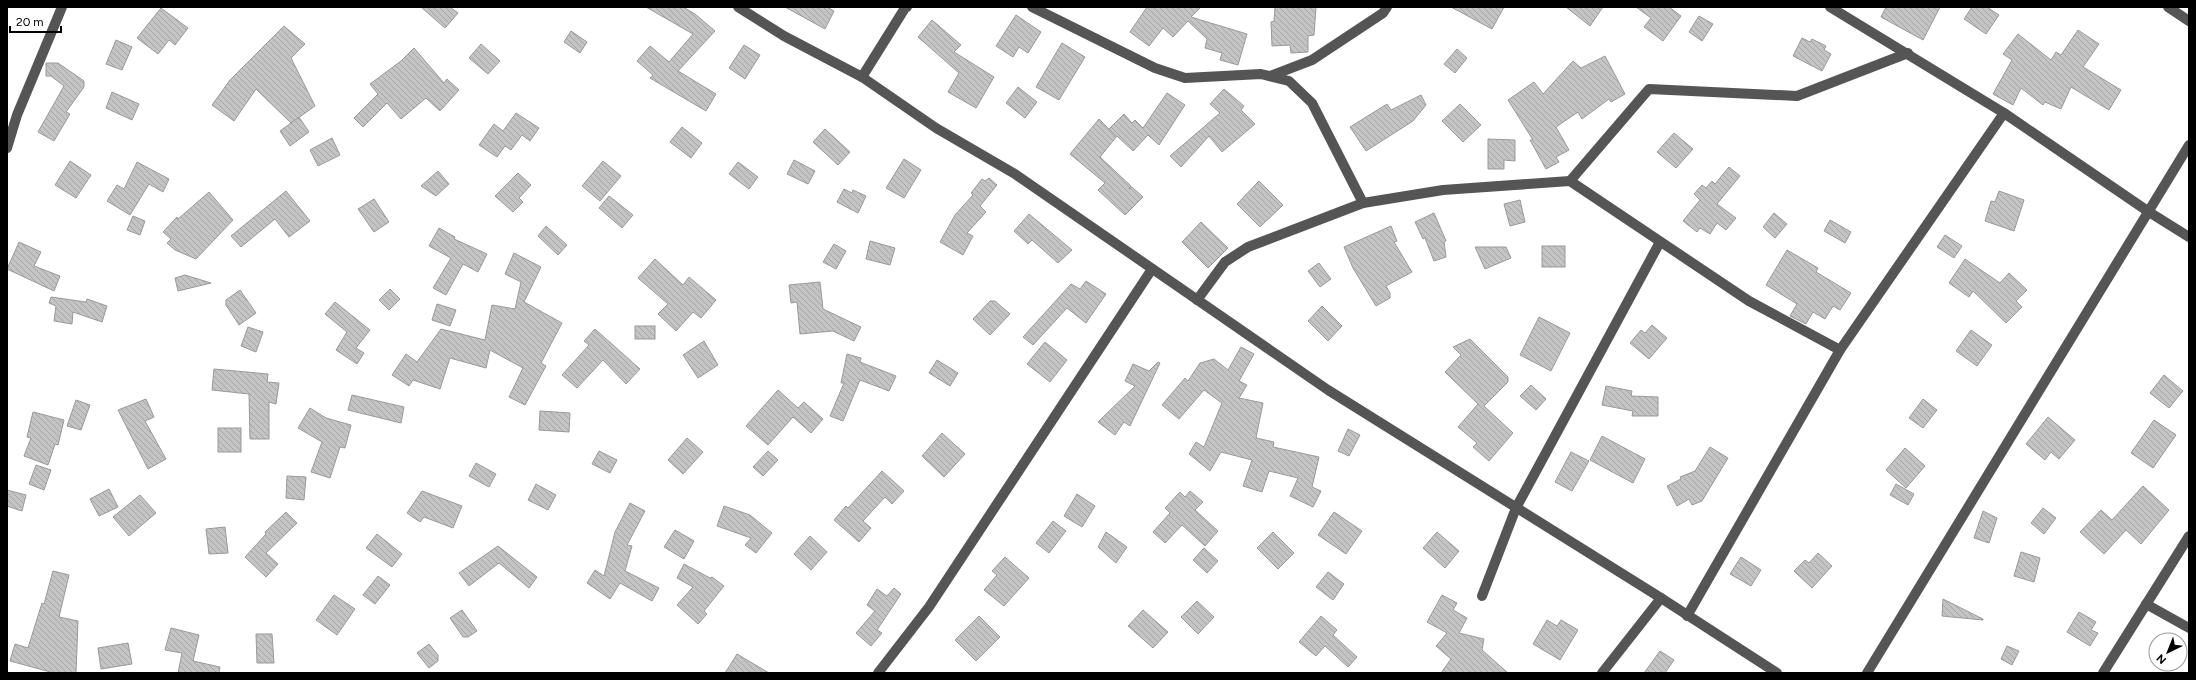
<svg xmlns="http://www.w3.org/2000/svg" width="2196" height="680" viewBox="0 0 2196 680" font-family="Figtree,sans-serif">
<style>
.building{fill:url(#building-back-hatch);stroke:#999}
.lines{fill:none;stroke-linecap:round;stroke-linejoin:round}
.minor{stroke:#555;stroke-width:10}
</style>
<defs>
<pattern id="building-back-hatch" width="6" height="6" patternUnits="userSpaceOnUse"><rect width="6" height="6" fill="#c4c4c4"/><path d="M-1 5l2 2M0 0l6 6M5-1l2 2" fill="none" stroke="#a7a7a7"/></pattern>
</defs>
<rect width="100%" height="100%" fill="#fff"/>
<!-- building -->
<g class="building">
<polygon points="421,7 450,7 458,13 445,28"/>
<polygon points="646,7 683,7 695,14 715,31 678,71 716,94 706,111 650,78 653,75 637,61 650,46 669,62 693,34"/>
<polygon points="785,7 827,7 834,11 825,29"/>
<polygon points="1147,7 1201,7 1191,17 1247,34 1238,65 1220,60 1222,53 1205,48 1207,39 1188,21 1173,37 1163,28 1149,46 1130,32"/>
<polygon points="1275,7 1316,7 1314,35 1308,36 1308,52 1291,53 1290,45 1272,46 1271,22 1274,21"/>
<polygon points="1451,7 1504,7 1492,29"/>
<polygon points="1566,7 1603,7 1590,26"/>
<polygon points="1636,7 1669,7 1681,16 1663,41 1644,27 1651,18"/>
<polygon points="1886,7 1940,7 1923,40 1881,17"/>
<polygon points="1972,7 1987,7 1999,15 1986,34 1964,19"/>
<polygon points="161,8 188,28 175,45 169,40 158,54 137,38"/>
<polygon points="1016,15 1041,32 1028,53 1019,47 1013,57 996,46"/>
<polygon points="1699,16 1713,24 1702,41 1689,32"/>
<polygon points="932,20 961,45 954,52 994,77 976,108 948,92 959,73 918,37"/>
<polygon points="284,26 305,44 291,58 315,106 291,123 256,89 234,121 212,105 230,80"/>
<polygon points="2078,30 2099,44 2083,67 2121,90 2109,110 2071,87 2061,109 2045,102 2043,105 2021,88 2013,105 1993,94 2012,60 2003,54 2018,34 2051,60 2056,52 2061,55"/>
<polygon points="571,31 587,42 580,53 564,42"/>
<polygon points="1802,38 1810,42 1812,39 1826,46 1824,50 1831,54 1822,71 1793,56"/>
<polygon points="116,40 132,47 122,70 106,64"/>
<polygon points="1062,43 1085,57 1059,100 1036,87"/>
<polygon points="481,44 500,61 488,74 469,58"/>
<polygon points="744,45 760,55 745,79 729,68"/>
<polygon points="414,48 444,83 447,79 459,90 440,111 426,98 401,119 387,103 363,127 354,118 378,94 370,84 401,61"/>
<polygon points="1457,49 1467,58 1455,73 1444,64"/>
<polygon points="1605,56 1625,94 1611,102 1609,99 1582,119 1578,112 1556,127 1569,150 1556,157 1559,162 1546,169 1530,140 1533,140 1508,100 1534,82 1543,94 1573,61 1581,68"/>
<polygon points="46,63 58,63 84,81 84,87 66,112 70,114 54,141 38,132 64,86 51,76 46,76"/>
<polygon points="1018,87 1037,102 1025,118 1006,103"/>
<polygon points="1224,89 1244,106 1241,110 1255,124 1222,152 1209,136 1181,167 1170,156 1220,113 1210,104"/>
<polygon points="112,92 139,104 132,120 106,108"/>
<polygon points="1167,93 1185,105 1159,145 1148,135 1133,151 1117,136 1100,157 1131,186 1129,189 1132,187 1143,197 1125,215 1098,190 1105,183 1070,154 1099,119 1116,136 1109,129 1124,114 1132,123 1135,120 1143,128"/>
<polygon points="1421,95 1426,105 1413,121 1366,151 1350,127 1387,104 1391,110"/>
<polygon points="1460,104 1481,125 1463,142 1442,121"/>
<polygon points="516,113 539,128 530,141 522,135 511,150 505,146 497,157 479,145 494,124 503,131"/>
<polygon points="299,117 309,132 290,146 280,131"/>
<polygon points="682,127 702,143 691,158 670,142"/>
<polygon points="825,129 850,152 838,165 813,142"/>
<polygon points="1674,133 1693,149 1676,168 1657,152"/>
<polygon points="332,138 340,155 318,166 310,150"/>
<polygon points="1488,139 1515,140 1515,161 1504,160 1504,169 1488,169"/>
<polygon points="904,159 921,170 904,198 886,188"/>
<polygon points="794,160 815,171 808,184 787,174"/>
<polygon points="70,161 91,175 76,198 55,185"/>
<polygon points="603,161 621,176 600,201 582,186"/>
<polygon points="137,162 169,179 163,192 149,184 130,215 107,201 117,185 124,189"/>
<polygon points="738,162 758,177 749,189 729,174"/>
<polygon points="1729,167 1740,176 1717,204 1736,218 1726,230 1717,223 1710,234 1700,228 1697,232 1683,221 1700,200 1694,194 1702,185 1706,188 1712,181 1715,184"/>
<polygon points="438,171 449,184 436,196 421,186"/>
<polygon points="518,173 531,185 519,198 523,202 513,212 495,196"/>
<polygon points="989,178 997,185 980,206 986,212 967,233 973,236 963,255 940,242 955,215 973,195 971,193 982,179 985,181"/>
<polygon points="1259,181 1283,205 1260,227 1237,204"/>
<polygon points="844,189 852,193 853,190 866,196 858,213 837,202"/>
<polygon points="286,191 310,221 289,237 275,219 241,247 231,236"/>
<polygon points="1999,191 2024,200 2014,231 1985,221 1991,201 1995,202"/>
<polygon points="209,192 233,220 196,259 175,250 167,243 171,239 163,232 177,217 178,219"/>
<polygon points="609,196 633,215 622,228 599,208"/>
<polygon points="374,199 389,222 374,232 358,209"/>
<polygon points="1520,200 1525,222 1510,226 1504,204"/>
<polygon points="1434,213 1446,241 1444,242 1446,257 1434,261 1425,238 1423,239 1415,222"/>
<polygon points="1774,213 1787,224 1775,238 1763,227"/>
<polygon points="1029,214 1072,250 1058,263 1032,240 1028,244 1014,231"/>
<polygon points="133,216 145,221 140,235 127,230"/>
<polygon points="1830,220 1851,232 1845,243 1824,231"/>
<polygon points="1201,222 1228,248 1208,268 1182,242"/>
<polygon points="546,226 567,245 558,255 538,236"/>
<polygon points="1391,226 1397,241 1394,242 1412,272 1386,286 1390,293 1390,298 1376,306 1353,268 1344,247"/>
<polygon points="439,228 455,237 454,239 487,254 478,272 463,264 446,295 433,288 451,258 429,246"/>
<polygon points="1945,235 1962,246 1954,258 1937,247"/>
<polygon points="870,241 895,248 890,265 866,259"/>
<polygon points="19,242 41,252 34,266 60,276 54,291 7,269"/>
<polygon points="834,244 846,251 836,269 823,262"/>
<rect x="1542" y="246" width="23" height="21"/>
<polygon points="1475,247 1506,247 1511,258 1485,269"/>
<polygon points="1787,250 1818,268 1816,272 1851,293 1840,310 1833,306 1825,319 1813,312 1806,324 1790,316 1797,304 1766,285"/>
<polygon points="514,253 541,267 524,302 562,323 541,363 546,366 525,405 509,397 523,368 490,350 486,368 450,358 440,389 413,380 409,386 392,375 406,354 417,362 441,329 485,340 492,305 515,309 521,282 505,274"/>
<polygon points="655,259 683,285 689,277 716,300 701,318 693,312 676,331 658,314 668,304 638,278"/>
<polygon points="1965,259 2000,283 2009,273 2027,290 2016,301 2022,307 2006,323 1973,291 1969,297 1949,283"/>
<polygon points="1319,263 1331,279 1320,287 1308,271"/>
<polygon points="185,275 211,283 178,291 175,278"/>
<polygon points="1086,281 1106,294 1086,323 1067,308 1033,345 1023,337 1071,284 1080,289"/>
<polygon points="820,282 823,309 861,327 854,341 833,331 800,334 797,302 791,303 789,285"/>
<polygon points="390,289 400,299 389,310 379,300"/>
<polygon points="240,290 256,313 239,325 226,305 226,300"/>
<polygon points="51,297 86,302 87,299 107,306 102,322 73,312 72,324 54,321 56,306 49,303"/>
<polygon points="990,301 995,301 1010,314 990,335 973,319"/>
<polygon points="335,302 370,330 356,348 364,353 357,364 336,350 347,332 325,314"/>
<polygon points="437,304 456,310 450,326 432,320"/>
<polygon points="1322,306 1342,326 1328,341 1308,321"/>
<polygon points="1539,317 1570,333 1551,371 1520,355"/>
<polygon points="1652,325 1667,338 1649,359 1630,343 1641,330 1645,333"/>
<rect x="635" y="326" width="20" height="13"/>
<polygon points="248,327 263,332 256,352 241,346"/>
<polygon points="595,329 640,369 626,384 603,360 577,388 562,375 589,345 584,341"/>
<polygon points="1971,330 1992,345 1977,366 1956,351"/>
<polygon points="1470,339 1508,377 1508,382 1484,406 1513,433 1489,461 1473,447 1477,443 1458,427 1478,404 1445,372 1461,355 1453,347"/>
<polygon points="704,341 718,365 698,378 683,355"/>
<polygon points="1045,342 1067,360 1050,382 1027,364"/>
<polygon points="1241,347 1254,354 1239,381 1247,385 1239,398 1263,403 1256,438 1274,442 1273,447 1319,457 1312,487 1321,491 1313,507 1290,496 1298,478 1269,471 1262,492 1243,486 1252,460 1221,452 1210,471 1189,454 1196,442 1204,447 1222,403 1204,390 1179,419 1162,405 1185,378 1188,381 1200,363 1214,359 1228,370"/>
<polygon points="847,354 861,358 860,362 896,376 889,391 860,380 843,421 830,416 844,383 841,383"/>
<polygon points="937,360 958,373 950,386 929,373"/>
<polygon points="1158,362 1160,363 1130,426 1124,422 1115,435 1098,422 1135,386 1125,381 1133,364 1149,371"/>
<polygon points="214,369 268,374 267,382 279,383 276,404 269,402 269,439 250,439 249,394 212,390"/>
<polygon points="2164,375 2183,391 2169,408 2150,393"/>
<polygon points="1531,385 1546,399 1536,410 1520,396"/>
<polygon points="1606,386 1632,391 1631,396 1658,397 1658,416 1632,416 1633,411 1602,405"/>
<polygon points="778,390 798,408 804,402 823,419 811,433 793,417 768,445 746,426"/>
<polygon points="352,395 404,407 401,423 348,410"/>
<polygon points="146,399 154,417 145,421 166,459 148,469 118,410"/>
<polygon points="1923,399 1937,410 1923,428 1909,418"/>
<polygon points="76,400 90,405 81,430 67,426"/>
<polygon points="310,408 326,418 351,425 345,448 340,447 330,478 311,472 322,442 298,428"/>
<polygon points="540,411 570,413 569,432 539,430"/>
<polygon points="33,412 64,420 58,445 55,444 48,465 24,456 31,438 27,437"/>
<polygon points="2048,417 2075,440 2059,459 2051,452 2045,460 2026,444"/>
<polygon points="2154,420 2176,435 2153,468 2131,453"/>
<rect x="218" y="428" width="23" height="24"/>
<polygon points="1348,429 1360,435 1349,456 1338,451"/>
<polygon points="942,433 965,454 944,477 922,456"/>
<polygon points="1602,436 1645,459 1633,483 1590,460"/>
<polygon points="687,438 703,452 683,474 668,460"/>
<polygon points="1710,447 1728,458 1702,501 1692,505 1689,499 1677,506 1667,486 1681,479 1680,477 1695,471"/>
<polygon points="1905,448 1925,466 1906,488 1886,470"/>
<polygon points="599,451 617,460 610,473 592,464"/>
<polygon points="768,451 778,460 763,476 753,467"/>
<polygon points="1571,452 1589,461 1572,491 1555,482"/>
<polygon points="476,463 496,474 489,487 469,476"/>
<polygon points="36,465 51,470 44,490 29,484"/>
<polygon points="882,471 904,491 892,504 885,497 863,521 871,528 859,542 834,520 846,506 848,508"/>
<polygon points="287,476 306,477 304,500 286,498"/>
<polygon points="536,484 556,495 548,510 528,500"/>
<polygon points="1896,484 1914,494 1908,505 1890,495"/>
<polygon points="2143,486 2169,510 2141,544 2126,530 2104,554 2080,532 2101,510 2112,520"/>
<polygon points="109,489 118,507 99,516 90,499"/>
<polygon points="7,490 26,495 22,511 7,506"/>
<polygon points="422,491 462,506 453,528 424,517 420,522 407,513"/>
<polygon points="1190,491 1203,502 1195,510 1218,531 1205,546 1182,525 1165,543 1153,532 1170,513 1165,508 1180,492 1185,497"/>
<polygon points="1077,494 1095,506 1082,527 1064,516"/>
<polygon points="140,495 156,513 129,536 113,517"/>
<polygon points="630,503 645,511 627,545 632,546 625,571 659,588 652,601 620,583 610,599 587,583 595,570 604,576 615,532"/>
<polygon points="724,506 750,515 772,533 756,553 745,545 751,538 717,526"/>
<polygon points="2043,508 2056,518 2044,534 2031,523"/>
<polygon points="1983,511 1997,518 1989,543 1974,538"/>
<polygon points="286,512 297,523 266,553 278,564 266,577 245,557 266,534 265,532"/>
<polygon points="1334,512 1362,531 1346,554 1318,535"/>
<polygon points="1053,521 1066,531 1049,553 1036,543"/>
<polygon points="225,527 228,553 209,554 206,529"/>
<polygon points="675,530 694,541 684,559 664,547"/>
<polygon points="1106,532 1127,547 1116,563 1098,547"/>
<polygon points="1273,532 1294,553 1278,569 1257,548"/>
<polygon points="1437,532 1459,551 1445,568 1423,548"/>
<polygon points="377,534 402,554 392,567 366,548"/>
<polygon points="810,536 827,552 811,570 794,554"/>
<polygon points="498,546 537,577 529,588 499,563 469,586 459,573"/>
<polygon points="1204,548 1218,561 1207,573 1193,560"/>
<polygon points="2021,552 2040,558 2034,582 2014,576"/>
<polygon points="1818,553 1832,566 1812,588 1794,571 1805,560 1809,563"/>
<polygon points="1005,557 1029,578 1004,606 984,590 997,575 992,571"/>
<polygon points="1741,557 1761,570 1751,586 1730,574"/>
<polygon points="684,564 710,578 712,577 724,586 704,611 707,614 698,624 677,605 693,587 677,578"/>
<polygon points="53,571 69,575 59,617 78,621 76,673 54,673 10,661 15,644 28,648 42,603 44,604"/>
<polygon points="1328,572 1344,584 1333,600 1316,587"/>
<polygon points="378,576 390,585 375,604 363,595"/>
<polygon points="894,588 901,594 877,630 882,633 871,646 856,633 875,611 867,605 877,589 887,596"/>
<polygon points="334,595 355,609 337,635 316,620"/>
<polygon points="1442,595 1457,603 1453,610 1467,618 1459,633 1484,639 1482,650 1508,673 1441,673 1451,659 1436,646 1447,633 1427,622"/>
<polygon points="1943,599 1983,619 1983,620 1942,616"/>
<polygon points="1197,601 1214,617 1198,634 1181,617"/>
<polygon points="462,610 477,631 468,637 463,637 450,618"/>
<polygon points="1143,610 1168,632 1153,648 1128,626"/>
<polygon points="2079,612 2096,622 2091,630 2098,633 2090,646 2067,632"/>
<polygon points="979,616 1000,637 976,661 955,640"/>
<polygon points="1321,616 1337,630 1333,635 1357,657 1348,667 1325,646 1316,656 1299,642"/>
<polygon points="1547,620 1557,626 1561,620 1578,630 1560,660 1533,644"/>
<polygon points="171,628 199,635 193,661 220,667 219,673 178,673 182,653 165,650"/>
<polygon points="256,634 272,634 274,663 257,663"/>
<polygon points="128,643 132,664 101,669 98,648"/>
<polygon points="429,644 438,655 438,661 429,668 417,653"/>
<polygon points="2007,646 2019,651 2012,665 2001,659"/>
<polygon points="1660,651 1674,660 1665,673 1644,673"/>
<polygon points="737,654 769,673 725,673"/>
</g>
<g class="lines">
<!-- minor -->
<g class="minor">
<polyline points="738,7 784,36 862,77 936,128 1015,174 1328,390 1661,598 1777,673"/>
<polyline points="1032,7 1155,68 1185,78 1261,74 1289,81 1312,103 1363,203"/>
<polyline points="1830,7 2004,113 2149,212 2189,237"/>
<polyline points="2168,7 2189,21"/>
<polyline points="1270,76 1312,60 1383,13 1387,7"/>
<polyline points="862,77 905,8 907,7"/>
<polyline points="7,148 17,115 62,7"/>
<polyline points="1570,181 1649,89 1797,96 1908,53"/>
<polyline points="1197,300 1225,262 1248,247 1363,203 1443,190 1570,181 1749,301 1840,350"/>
<polyline points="1482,596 1516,508 1660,242"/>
<polyline points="2146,604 2189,628"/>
<polyline points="1687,616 1840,350 2004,113"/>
<polyline points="878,673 929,607 1152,269"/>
<polyline points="1602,673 1661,598"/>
<polyline points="1867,673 2189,145"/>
<polyline points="2103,673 2189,536"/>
</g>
</g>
<!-- border -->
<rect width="2196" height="680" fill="none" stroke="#000000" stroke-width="16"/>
<!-- north arrow -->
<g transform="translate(2168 652) rotate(223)"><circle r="19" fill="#ffffff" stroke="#999999"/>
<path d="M0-3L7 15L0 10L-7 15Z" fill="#000000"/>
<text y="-6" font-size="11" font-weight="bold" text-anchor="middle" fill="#000000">N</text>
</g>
<!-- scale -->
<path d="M10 26v6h51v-6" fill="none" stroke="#000000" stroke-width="2"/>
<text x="16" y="26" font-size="12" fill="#000000" stroke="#ffffff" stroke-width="3" paint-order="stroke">20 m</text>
</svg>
